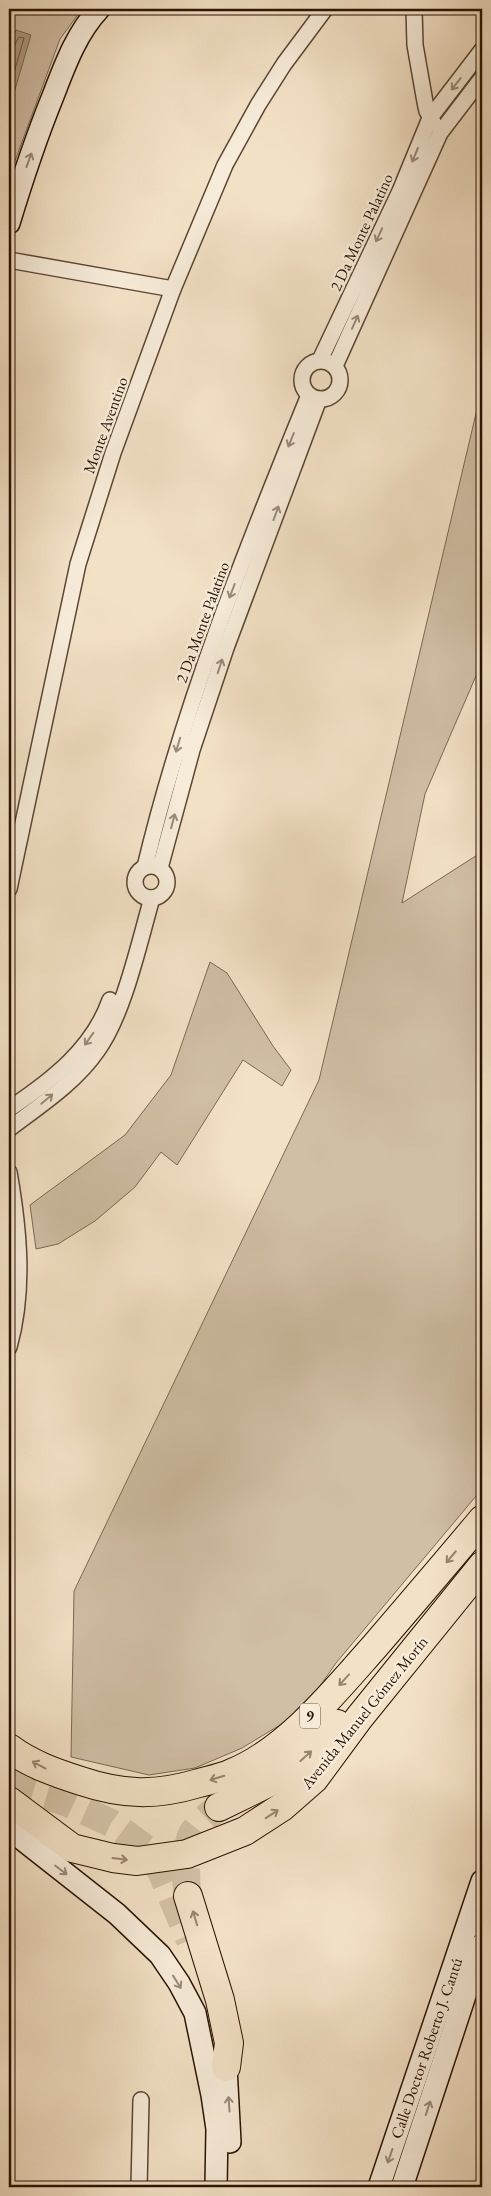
<svg xmlns="http://www.w3.org/2000/svg" width="491" height="2196" viewBox="0 0 491 2196" font-family="'EB Garamond',serif">
<style>
.green{fill:#d0bea5;stroke:#7c6853}
.water{fill:#ae9b83;stroke:#78654f}
.lines{fill:none;stroke-linecap:round;stroke-linejoin:round}
.shore{stroke:#6b5742;stroke-width:1}
.highway-tunnel{stroke:#d5c2a8;stroke-width:28;stroke-dasharray:28 14;stroke-linecap:butt}
.street-casing{stroke:#5b4632;stroke-width:18}
.secondary-casing{stroke:#281301;stroke-width:24}
.highway-casing{stroke:#281301;stroke-width:30}
.street{stroke:#f7ecda;stroke-width:15}
.secondary{stroke:#f7ecda;stroke-width:21}
.highway{stroke:#f3e1c6;stroke-width:28}
.oneway{stroke:#9a8a78}
.oneway2{stroke:#98846d}
.labels{text-anchor:middle;stroke-width:5;stroke-linejoin:round;paint-order:stroke}
.shield{fill:#f7ecda;stroke:#665442;stroke-width:1}
.shield-label{font-size:15px;font-weight:bold;fill:#281301}
.street-label{font-size:16px;fill:#281301;stroke:#f7ecda}
</style>
<rect width="100%" height="100%" fill="#f3e1c6"/>
<filter id="stains"><feTurbulence type="fractalNoise" baseFrequency=".004" numOctaves="4"/><feColorMatrix values="0 0 0 0 .2 0 0 0 0 .09 0 0 0 0 .02 0 0 0 .5 -.17"/></filter>
<radialGradient id="worn" r=".72"><stop offset=".6" stop-color="#630" stop-opacity="0"/><stop offset="1" stop-color="#630" stop-opacity=".3"/></radialGradient>
<!-- green -->
<g class="green">
<polygon points="9,9 82,9 60,39 9,177"/>
<polygon points="482,388 482,662 425,794 402,903 482,852 482,1489 336,1663 311,1699 285,1722 242,1748 195,1768 149,1775 71,1757 74,1591 319,1080"/>
<polygon points="210,962 227,973 273,1046 291,1070 282,1086 243,1060 177,1165 161,1152 135,1187 95,1221 58,1244 36,1249 30,1205 125,1135 171,1075"/>
</g>
<!-- water -->
<polygon class="water" points="16,30 31,35 9,110 9,48"/>
<g class="lines">
<!-- shore -->
<polyline class="shore" points="9,47 14,46 19,37 24,38 9,90"/>
<!-- highway-tunnel -->
<g class="highway-tunnel">
<polyline points="9,1778 30,1791 63,1801 111,1823 146,1849 161,1871 190,1940"/>
<path d="M188,1896c-3,-17 -3,-43 3,-60 6,-12 18,-21 28,-29"/>
</g>
<defs>
<g id="street">
<polyline points="414,9 415,45 425,102 427,111 434,124"/>
<polyline points="9,260 173,289"/>
<polyline points="320,360 400,191 430,118 482,50"/>
<circle cx="321" cy="380" r="19"/>
<polyline points="335,366 440,133 482,78"/>
<circle cx="151" cy="882" r="16"/>
<path d="M145,867c39,-163 101,-318 164,-472"/>
<polyline points="160,868 192,750 226,648 319,399"/>
<polyline points="9,889 78,564 113,453 173,289 225,165 258,105 284,64 325,9"/>
<path d="M9,1109c42,-28 84,-60 101,-109"/>
<path d="M9,1129c30,-23 66,-46 88,-78 27,-37 42,-108 55,-153"/>
<path d="M9,1172c10,57 16,118 0,175"/>
<polyline points="467,1927 482,1929"/>
<polyline points="139,2187 141,2100"/>
</g>
<g id="secondary">
<path d="M9,223c13,-43 27,-85 44,-127 12,-31 23,-62 46,-87"/>
<polyline points="9,1829 117,1914 160,1955 179,1983 195,2013 212,2095 217,2129 216,2187"/>
<polyline points="226,2067 230,2142"/>
<polyline points="379,2187 482,1881"/>
<polyline points="402,2187 482,1944"/>
</g>
<g id="highway">
<path d="M9,1748c21,16 47,25 72,33 42,14 75,15 118,2 11,-3 22,-5 33,-10 56,-23 103,-82 143,-127 36,-42 72,-84 107,-126"/>
<polyline points="9,1801 72,1848 113,1858 137,1861 187,1854 245,1831 282,1807 314,1779 359,1718 482,1566"/>
<polyline points="219,1807 272,1781 302,1759 337,1724"/>
<polyline points="188,1896 220,2000 229,2043 226,2067"/>
</g>
</defs>
<!-- street casing -->
<use href="#street" class="street-casing"/>
<!-- secondary casing -->
<use href="#secondary" class="secondary-casing"/>
<!-- highway casing -->
<use href="#highway" class="highway-casing"/>
<!-- street -->
<use href="#street" class="street"/>
<!-- secondary -->
<use href="#secondary" class="secondary"/>
<!-- highway -->
<use href="#highway" class="highway"/>
</g>
<!-- one-way arrows -->
<defs><path id="oneway-shaft" d="M-6 0H5M1.5-3L5.5 0L1.5 3" fill="none" stroke-width="1.6" stroke-linecap="round" stroke-linejoin="round" transform="scale(1.25)"/></defs>
<g class="oneway">
<use href="#oneway-shaft" transform="translate(456 84) rotate(128)"/>
<use href="#oneway-shaft" transform="translate(415 155) rotate(112)"/>
<use href="#oneway-shaft" transform="translate(29 160) rotate(-70)"/>
<use href="#oneway-shaft" transform="translate(379 235) rotate(115)"/>
<use href="#oneway-shaft" transform="translate(355 322) rotate(-66)"/>
<use href="#oneway-shaft" transform="translate(291 440) rotate(112)"/>
<use href="#oneway-shaft" transform="translate(276 513) rotate(-70)"/>
<use href="#oneway-shaft" transform="translate(232 591) rotate(111)"/>
<use href="#oneway-shaft" transform="translate(220 666) rotate(-72)"/>
<use href="#oneway-shaft" transform="translate(178 745) rotate(107)"/>
<use href="#oneway-shaft" transform="translate(173 821) rotate(-75)"/>
<use href="#oneway-shaft" transform="translate(89 1039) rotate(125)"/>
<use href="#oneway-shaft" transform="translate(47 1099) rotate(-40)"/>
<use href="#oneway-shaft" transform="translate(61 1870) rotate(37)"/>
<use href="#oneway-shaft" transform="translate(177 1982) rotate(58)"/>
<use href="#oneway-shaft" transform="translate(229 2104) rotate(-94)"/>
<use href="#oneway-shaft" transform="translate(428 2108) rotate(-72)"/>
<use href="#oneway-shaft" transform="translate(390 2156) rotate(109)"/>
</g>
<g class="oneway2">
<use href="#oneway-shaft" transform="translate(451 1557) rotate(130)"/>
<use href="#oneway-shaft" transform="translate(344 1680) rotate(132)"/>
<use href="#oneway-shaft" transform="translate(306 1756) rotate(-42)"/>
<use href="#oneway-shaft" transform="translate(39 1765) rotate(-152)"/>
<use href="#oneway-shaft" transform="translate(217 1778) rotate(163)"/>
<use href="#oneway-shaft" transform="translate(272 1814) rotate(-33)"/>
<use href="#oneway-shaft" transform="translate(120 1859) rotate(7)"/>
<use href="#oneway-shaft" transform="translate(195 1918) rotate(-107)"/>
</g>
<g class="labels">
<!-- shield labels -->
<rect class="shield" x="300" y="1703.5" width="20" height="25" rx="4"/>
<g class="shield-label">
<text x="310" y="1721">9</text>
</g>
<!-- street labels -->
<g class="street-label">
<text transform="translate(361 232) rotate(-65)" y="6">2 Da Monte Palatino</text>
<text transform="translate(105 425) rotate(-70)" y="6">Monte Aventino</text>
<text transform="translate(202 622) rotate(-70)" y="6">2 Da Monte Palatino</text>
<text transform="translate(364 1712) rotate(-51)" y="6">Avenida Manuel Gómez Morín</text>
<text transform="translate(426 2048) rotate(-71)" y="6">Calle Doctor Roberto J. Cantú</text>
</g>
</g>
<!-- margin -->
<rect width="491" height="2196" fill="none" stroke="#f3e1c6" stroke-width="30"/>
<rect x="10" y="10" width="471" height="2176" fill="none" stroke="#281301" stroke-width="2.5"/>
<rect x="15" y="15" width="461" height="2166" fill="none" stroke="#281301"/>
<rect width="100%" height="100%" filter="url(#stains)"/>
<rect width="100%" height="100%" fill="url(#worn)"/>
</svg>
